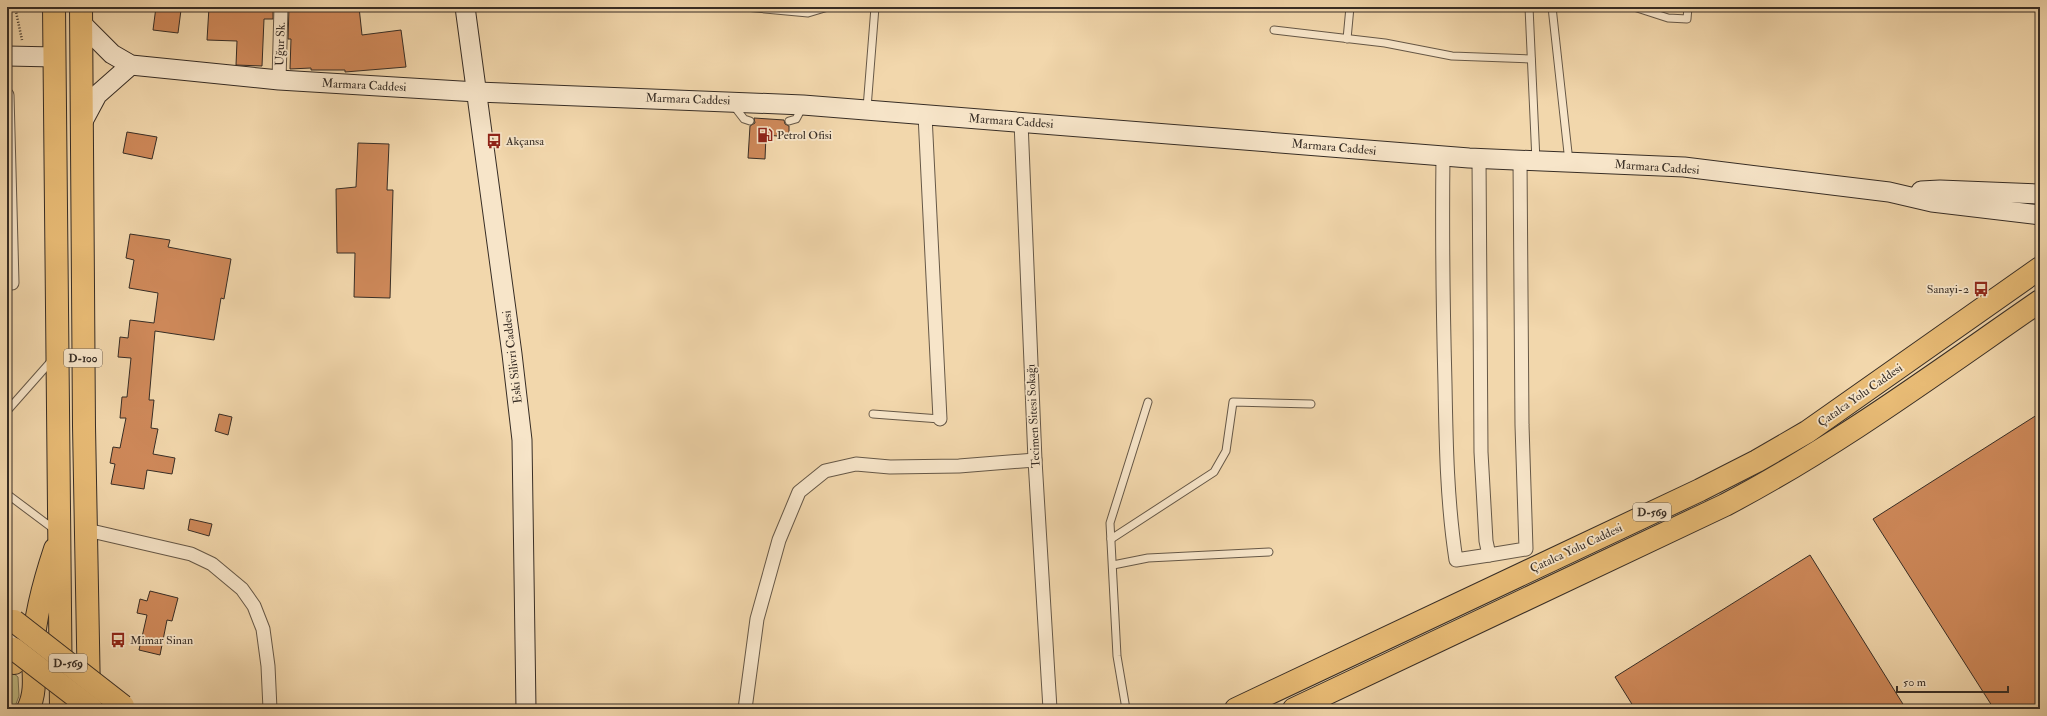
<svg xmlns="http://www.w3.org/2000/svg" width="2047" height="716" viewBox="0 0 2047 716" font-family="'IM FELL Double Pica',serif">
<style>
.green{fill:#c2bc84;stroke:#7c7454}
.building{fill:#cf895a;stroke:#372d25}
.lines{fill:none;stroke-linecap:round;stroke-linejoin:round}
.service-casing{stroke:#665847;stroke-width:9}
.minor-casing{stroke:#665847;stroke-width:15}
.secondary-casing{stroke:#372d25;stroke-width:21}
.trunk-casing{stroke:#372d25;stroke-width:24}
.path{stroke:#372d25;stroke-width:2.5;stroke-dasharray:1 2;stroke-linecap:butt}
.service{stroke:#f7e5c9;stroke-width:7}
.minor{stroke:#f7e5c9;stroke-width:13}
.secondary{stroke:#f7e5c9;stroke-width:19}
.trunk{stroke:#e9bc76;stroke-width:22}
.trunk-bridge-casing{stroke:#372d25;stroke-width:24;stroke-linecap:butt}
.trunk-bridge{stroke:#e9bc76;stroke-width:22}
.labels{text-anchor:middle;stroke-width:3.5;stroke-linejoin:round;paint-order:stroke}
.shield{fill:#f7e5c9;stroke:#716456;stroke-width:1}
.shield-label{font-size:11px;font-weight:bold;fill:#372d25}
.street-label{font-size:12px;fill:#372d25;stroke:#f7e5c9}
.poi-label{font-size:12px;fill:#372d25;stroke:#f7e5c9;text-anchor:start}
</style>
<rect width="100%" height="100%" fill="#f2d7ac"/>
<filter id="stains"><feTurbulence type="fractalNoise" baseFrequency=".005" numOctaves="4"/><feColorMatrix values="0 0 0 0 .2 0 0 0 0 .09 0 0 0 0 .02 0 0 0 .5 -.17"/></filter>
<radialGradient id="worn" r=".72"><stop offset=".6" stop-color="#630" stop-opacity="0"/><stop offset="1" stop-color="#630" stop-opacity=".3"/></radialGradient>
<!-- green -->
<polygon class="green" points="7,668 18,677 19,696 14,709 7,709"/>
<!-- building -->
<g class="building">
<polygon points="156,7 181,10 178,33 153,30"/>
<polygon points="209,7 273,7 273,19 264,19 262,66 236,65 237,41 207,40"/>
<polygon points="289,7 359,7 362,35 401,30 406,67 345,72 345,70 311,70 311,68 290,69 291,39 288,39"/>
<polygon points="754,118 784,120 785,124 789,126 789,137 766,135 765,159 748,158 750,126 755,123"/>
<polygon points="127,132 157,137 152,159 123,153"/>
<polygon points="358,143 389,144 387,190 393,190 390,298 354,297 355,253 337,253 336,189 356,187"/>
<polygon points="130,234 170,240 168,247 231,259 224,299 221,298 214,340 155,331 149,400 154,400 151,428 158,429 153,454 175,458 172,474 147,470 144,489 111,484 115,464 110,463 113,447 120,448 126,418 120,418 122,397 127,397 131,358 118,357 120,337 128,338 130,320 154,323 158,293 129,288 134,260 126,258"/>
<polygon points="2040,413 2040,709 1994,709 1873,519"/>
<polygon points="219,414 232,417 228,435 215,431"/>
<polygon points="190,519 212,524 209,536 188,530"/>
<polygon points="1810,555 1906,709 1635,709 1615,677"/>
<polygon points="150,591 178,598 172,621 167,620 160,655 139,650 147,615 137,613 140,599 147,601"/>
</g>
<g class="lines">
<defs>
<g id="service">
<polyline points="745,7 808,13 828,7"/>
<polyline points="1529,7 1536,161"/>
<polyline points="1552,7 1569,162"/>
<polyline points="1634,7 1668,18 1687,19 1688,7"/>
<polyline points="1274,30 1385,43 1452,56 1531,59"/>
<polyline points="1347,39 1350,7"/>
<polyline points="734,106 744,119 750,121"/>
<polyline points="867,108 875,7"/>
<polyline points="789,121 796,119 803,106"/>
<polyline points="7,411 53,359"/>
<polyline points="873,414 940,419"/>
<polyline points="7,494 55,530"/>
<polyline points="1111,539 1214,472 1226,451 1233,402 1311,404"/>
<polyline points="1113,565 1148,558 1269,552"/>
<polyline points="1126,709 1117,656 1110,523 1148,402"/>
</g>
<g id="minor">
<polyline points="279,80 281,7"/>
<polyline points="7,95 12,283"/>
<polyline points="925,115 940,419"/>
<polyline points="1021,122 1035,460 1050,709"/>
<path d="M1443,156c-1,76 0,152 2,228 1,59 2,118 11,176l33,-5"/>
<polyline points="1479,158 1481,452 1486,541 1489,555 1526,549 1522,425 1520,160"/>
<polyline points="87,530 191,554 212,564 242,589 254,606 263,629 268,666 270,709"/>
<polyline points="745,709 757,619 779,540 799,492 825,471 856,464 890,467 959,466 1035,460"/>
</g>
<g id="secondary">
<polyline points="465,7 512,354 522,440 526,709"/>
<polyline points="81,23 112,54 131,65 279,80 477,92 803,105 1469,158 1684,167 1889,192 1932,202 2040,215"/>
<polyline points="7,56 55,57"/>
<polyline points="82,123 97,95 131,65"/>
<polyline points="1921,191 1940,190 2040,194"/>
</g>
<g id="trunk">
<polyline points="54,7 61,709"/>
<polyline points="81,7 84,426 89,696"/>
<polyline points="7,658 14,663"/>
<path d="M28,709c10,-19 4,-40 5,-61 2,-34 11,-66 22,-99"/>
<polyline points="1236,709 1700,490 1757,461 1807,432 2040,268"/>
<path d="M1294,709l431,-204c111,-58 212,-133 315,-204"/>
</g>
</defs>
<!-- service casing -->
<use href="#service" class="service-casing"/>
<!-- minor casing -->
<use href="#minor" class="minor-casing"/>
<!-- secondary casing -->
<use href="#secondary" class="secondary-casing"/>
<!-- trunk casing -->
<use href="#trunk" class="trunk-casing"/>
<!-- path -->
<polyline class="path" points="15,7 22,40"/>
<!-- service -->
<use href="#service" class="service"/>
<!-- minor -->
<use href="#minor" class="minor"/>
<!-- secondary -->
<use href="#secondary" class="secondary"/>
<!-- trunk -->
<use href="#trunk" class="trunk"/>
<defs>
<g id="trunk-bridge">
<polyline points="14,621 123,706"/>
<polyline points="14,649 92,709"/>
</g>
</defs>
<!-- trunk-bridge casing -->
<use href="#trunk-bridge" class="trunk-bridge-casing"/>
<!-- trunk-bridge -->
<use href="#trunk-bridge" class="trunk-bridge"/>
</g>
<!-- icons -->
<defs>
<symbol id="fuel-bare" viewBox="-9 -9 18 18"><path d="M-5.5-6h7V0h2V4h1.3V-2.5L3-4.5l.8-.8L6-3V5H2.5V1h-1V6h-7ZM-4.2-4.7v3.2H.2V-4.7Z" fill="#8f2418" stroke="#f7e5c9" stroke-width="2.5" paint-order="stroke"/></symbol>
<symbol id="bus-bare" viewBox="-9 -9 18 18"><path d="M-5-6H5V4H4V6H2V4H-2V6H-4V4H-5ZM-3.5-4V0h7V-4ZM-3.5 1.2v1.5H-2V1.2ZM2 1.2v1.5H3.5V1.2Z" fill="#8f2418" stroke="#f7e5c9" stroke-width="2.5" paint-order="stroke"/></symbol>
</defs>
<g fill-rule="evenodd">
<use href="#fuel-bare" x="754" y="124" width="22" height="22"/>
<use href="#bus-bare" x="483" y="130" width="22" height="22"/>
<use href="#bus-bare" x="1970" y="278" width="22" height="22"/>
<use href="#bus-bare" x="107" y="629" width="22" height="22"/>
</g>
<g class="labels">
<!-- shield labels -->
<g class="shield">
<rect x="64" y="349" width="38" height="18" rx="3"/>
<rect x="1633" y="503" width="38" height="18" rx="3"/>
<rect x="49" y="654" width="38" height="18" rx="3"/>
</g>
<g class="shield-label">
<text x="83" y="362">D-100</text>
<text x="1652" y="516">D-569</text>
<text x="68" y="667">D-569</text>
</g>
<!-- street labels -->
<g class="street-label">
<text transform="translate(280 44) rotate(-88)" y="4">Uğur Sk.</text>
<text transform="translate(364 85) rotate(3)" y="4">Marmara Caddesi</text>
<text transform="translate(688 99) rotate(2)" y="4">Marmara Caddesi</text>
<text transform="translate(1011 121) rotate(4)" y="4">Marmara Caddesi</text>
<text transform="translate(1334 147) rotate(5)" y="4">Marmara Caddesi</text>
<text transform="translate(1657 167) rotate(4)" y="4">Marmara Caddesi</text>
<text transform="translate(512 357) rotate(-97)" y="4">Eski Silivri Caddesi</text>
<text transform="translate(1860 395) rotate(-35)" y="4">Çatalca Yolu Caddesi</text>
<text transform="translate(1033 416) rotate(-93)" y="4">Tecimen Sitesi Sokağı</text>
<text transform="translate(1576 548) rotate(-25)" y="4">Çatalca Yolu Caddesi</text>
</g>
<!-- poi labels -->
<g class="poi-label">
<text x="777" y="139">Petrol Ofisi</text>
<text x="506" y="145">Akçansa</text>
<text x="1969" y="293" text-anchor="end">Sanayi-2</text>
<text x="130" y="644">Mimar Sinan</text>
</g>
</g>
<!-- margin -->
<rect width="2047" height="716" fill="none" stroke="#f2d7ac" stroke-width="24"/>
<rect x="8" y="8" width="2031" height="700" fill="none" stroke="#372d25" stroke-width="2"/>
<rect x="12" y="12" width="2023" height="692" fill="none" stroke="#372d25"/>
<!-- scale -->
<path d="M1897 686v6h111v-6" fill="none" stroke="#372d25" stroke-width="2"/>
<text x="1903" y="686" font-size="12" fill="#372d25" stroke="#f7e5c9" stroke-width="3" paint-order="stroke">50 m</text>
<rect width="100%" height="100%" filter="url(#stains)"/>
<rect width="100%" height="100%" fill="url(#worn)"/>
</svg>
